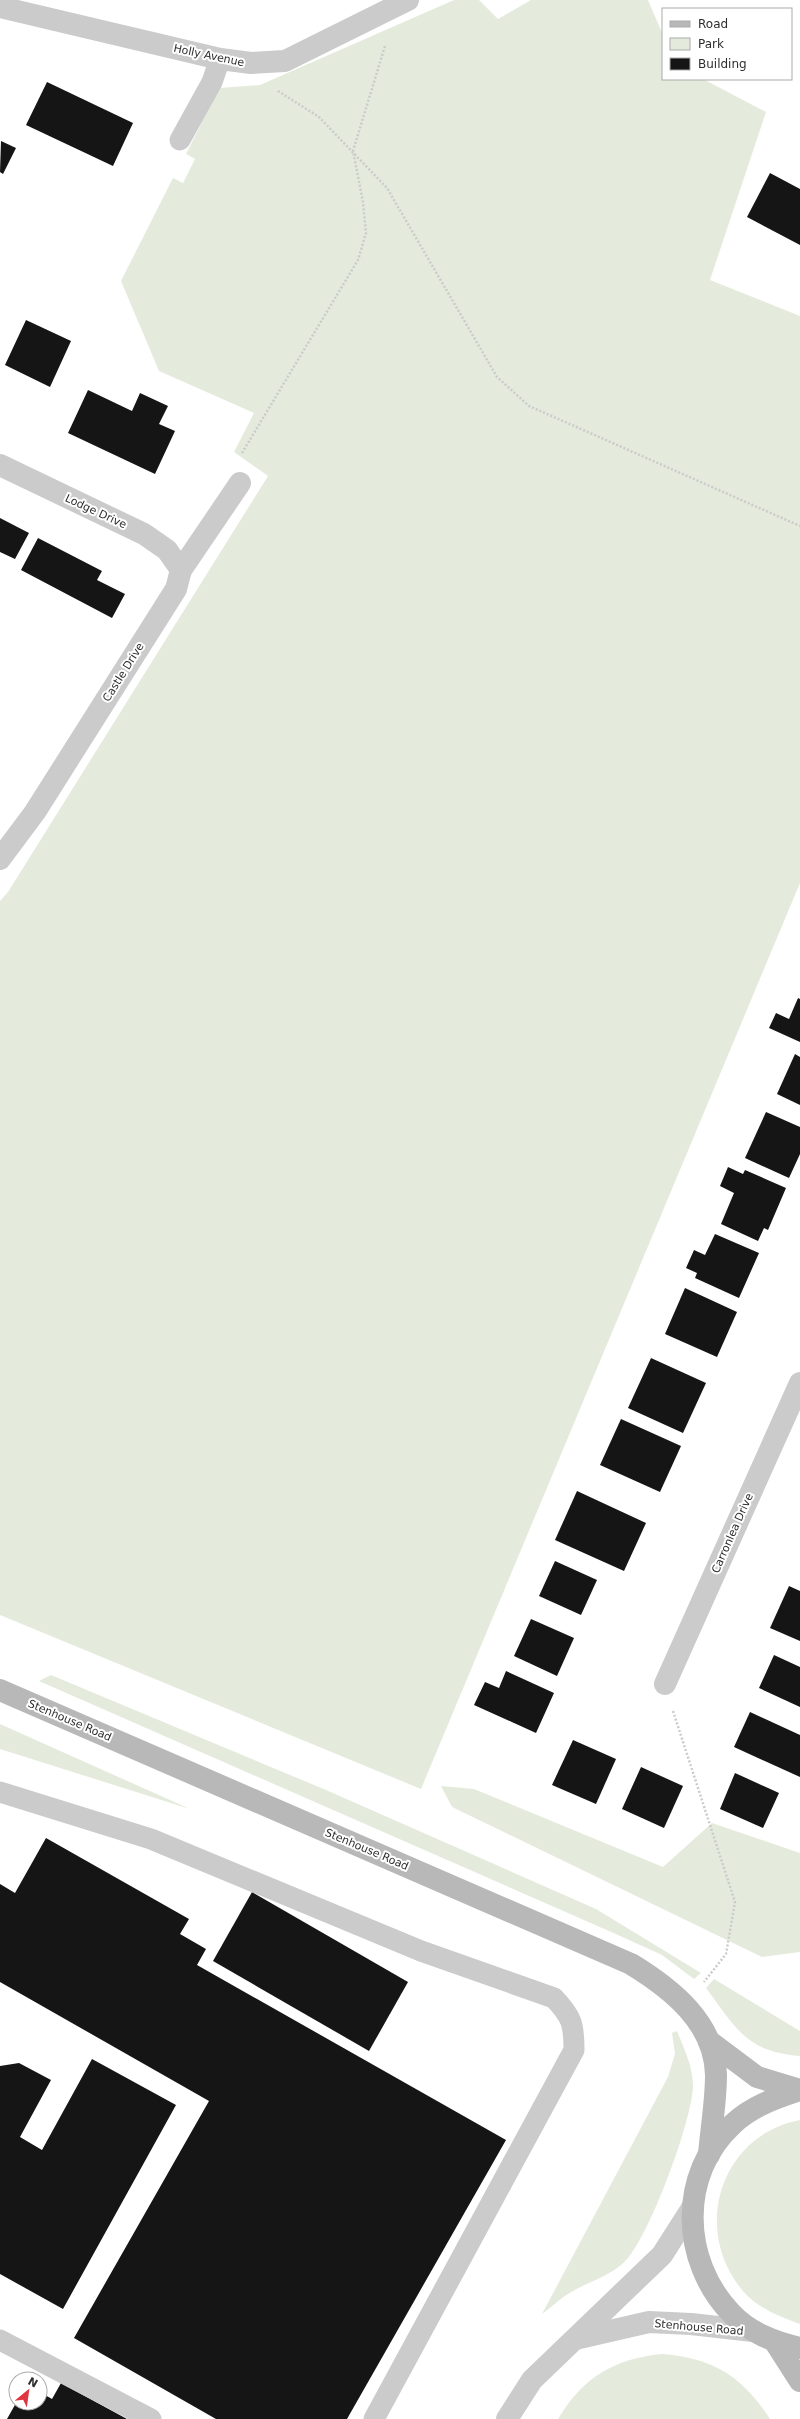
<svg xmlns="http://www.w3.org/2000/svg" width="800" height="2419" viewBox="0 0 800 2419" font-family="'DejaVu Sans',sans-serif">
<style>
.green{fill:#e4ebdc}
.building{fill:#151515}
.lines{fill:none;stroke-linecap:round;stroke-linejoin:round}
.path{stroke:#cbcbcb;stroke-width:2.5;stroke-dasharray:2 2;stroke-linecap:butt}
.lane{stroke:#cbcbcb;stroke-width:21}
.street{stroke:#cbcbcb;stroke-width:22}
.secondary{stroke:#b8b8b8;stroke-width:22}
.labels{text-anchor:middle;stroke-width:4;stroke-linejoin:round;paint-order:stroke}
.street-label{font-size:11px;fill:#2e2e2e;stroke:#fff}
</style>
<rect width="100%" height="100%" fill="#fff"/>
<!-- green -->
<g class="green">
<polygon points="454,0 479,0 498,19 531,0 648,0 663,35 663,79 703,79 766,112 710,280 800,316 800,883 421,1789 0,1615 0,901 8,892 268,476 234,452 254,413 159,371 121,281 173,178 183,183 195,159 186,154 219,88 260,85"/>
<polygon points="51,1675 326,1790 596,1909 701,1973 694,1979 662,1955 618,1935 39,1681"/>
<polygon points="0,1724 190,1809 0,1749"/>
<polygon points="441,1786 474,1789 663,1867 712,1823 800,1853 800,1952 762,1957 452,1807"/>
<path d="M714,1979l86,52v25c-54,-4 -64,-28 -94,-68z"/>
<path d="M677,2031c7,18 16,35 16,55 -1,35 -42,145 -65,172 -16,19 -40,23 -60,36 -9,5 -17,14 -26,20l126,-237 7,-23 -3,-21z"/>
<path d="M800,2120v204c-20,-7 -43,-16 -57,-33 -52,-61 -23,-156 57,-171z"/>
<path d="M662,2354c51,4 80,22 108,65h-212c25,-42 56,-60 104,-65z"/>
</g>
<!-- building -->
<g class="building">
<polygon points="47,82 133,123 113,166 26,125"/>
<polygon points="1,141 16,148 3,174 0,172"/>
<polygon points="770,173 800,189 800,245 747,217"/>
<polygon points="26,320 71,341 50,387 5,365"/>
<polygon points="88,390 132,411 140,393 168,406 159,424 175,431 155,474 68,433"/>
<polygon points="0,518 29,533 15,559 0,552"/>
<polygon points="38,538 102,571 97,580 125,594 112,618 21,570"/>
<polygon points="798,998 800,999 800,1042 769,1028 776,1013 789,1019"/>
<polygon points="795,1054 800,1057 800,1105 777,1094"/>
<polygon points="766,1112 800,1127 800,1154 789,1178 745,1158"/>
<polygon points="728,1167 743,1174 745,1170 786,1188 768,1230 764,1228 758,1241 721,1224 734,1193 720,1186"/>
<polygon points="715,1234 759,1253 739,1298 695,1278 697,1273 686,1268 694,1250 705,1255"/>
<polygon points="685,1288 737,1312 717,1357 665,1334"/>
<polygon points="651,1358 706,1383 683,1433 628,1408"/>
<polygon points="621,1419 681,1446 660,1492 600,1465"/>
<polygon points="577,1491 646,1523 624,1571 555,1540"/>
<polygon points="555,1561 597,1580 581,1615 539,1596"/>
<polygon points="789,1586 800,1591 800,1641 770,1628"/>
<polygon points="531,1619 574,1638 557,1676 514,1656"/>
<polygon points="774,1655 800,1667 800,1707 759,1688"/>
<polygon points="506,1671 554,1693 536,1733 474,1705 485,1682 499,1688"/>
<polygon points="750,1712 800,1735 800,1777 734,1747"/>
<polygon points="573,1740 616,1759 596,1804 552,1785"/>
<polygon points="641,1767 683,1786 664,1828 622,1809"/>
<polygon points="735,1773 779,1793 763,1828 720,1809"/>
<polygon points="46,1838 189,1919 180,1934 206,1949 197,1965 506,2140 347,2419 216,2419 74,2338 209,2101 0,1982 0,1884 15,1893"/>
<polygon points="252,1892 408,1982 369,2051 213,1961"/>
<polygon points="92,2059 176,2105 63,2309 0,2274 0,2066 19,2063 51,2080 20,2137 42,2150"/>
<polygon points="61,2383 127,2419 7,2419 16,2403 40,2403 40,2392 52,2399"/>
</g>
<g class="lines">
<!-- path -->
<g class="path">
<polyline points="278,91 319,117 387,188 497,377 529,406 800,526"/>
<polyline points="242,453 358,260 366,233 363,202 353,151 385,46"/>
<polyline points="673,1711 735,1902 726,1954 704,1982"/>
</g>
<!-- lane -->
<g class="lane">
<polyline points="180,140 212,82 220,59"/>
<path d="M0,1792l151,47 270,112 133,47c18,19 20,26 20,52l-200,369"/>
<polyline points="0,2340 151,2419"/>
</g>
<!-- street -->
<g class="street">
<polyline points="0,7 220,59 251,63 285,61 408,0"/>
<polyline points="0,465 144,534 167,550 181,570"/>
<polyline points="0,859 35,812 176,589 181,570 240,483"/>
<polyline points="665,1684 800,1383"/>
<polyline points="575,2339 649,2322 691,2324 753,2331"/>
<polyline points="507,2419 532,2380 662,2255 692,2208"/>
</g>
<!-- secondary -->
<g class="secondary">
<path d="M0,1690l631,274c41,25 84,59 85,111 0,27 -5,54 -7,80"/>
<polyline points="709,2041 757,2077 800,2090"/>
<path d="M800,2090c-24,8 -48,16 -67,34 -55,50 -52,137 -2,189 19,20 43,29 69,35"/>
<polyline points="775,2342 800,2381"/>
</g>
</g>
<g class="labels">
<!-- street labels -->
<g class="street-label">
<text transform="translate(209 55) rotate(12)" y="4">Holly Avenue</text>
<text transform="translate(96 511) rotate(25)" y="4">Lodge Drive</text>
<text transform="translate(123 672) rotate(-58)" y="4">Castle Drive</text>
<text transform="translate(732 1533) rotate(-66)" y="4">Carronlea Drive</text>
<text transform="translate(70 1720) rotate(23)" y="4">Stenhouse Road</text>
<text transform="translate(367 1849) rotate(23)" y="4">Stenhouse Road</text>
<text transform="translate(699 2327) rotate(5)" y="4">Stenhouse Road</text>
</g>
</g>
<!-- legend -->
<rect x="662" y="8" width="130" height="72" fill="#ffffff" stroke="#ababab"/>
<rect x="670" y="21" width="20" height="6" fill="#b8b8b8" stroke="#ababab"/>
<text x="698" y="28" font-size="12" fill="#2e2e2e">Road</text>
<rect x="670" y="38" width="20" height="12" fill="#e4ebdc" stroke="#ababab"/>
<text x="698" y="48" font-size="12" fill="#2e2e2e">Park</text>
<rect x="670" y="58" width="20" height="12" fill="#151515" stroke="#ababab"/>
<text x="698" y="68" font-size="12" fill="#2e2e2e">Building</text>
<!-- north arrow -->
<g transform="translate(28 2391) rotate(29)"><circle r="19" fill="#ffffff" stroke="#ababab"/>
<path d="M0-3L7 15L0 10L-7 15Z" fill="#e2343e"/>
<text y="-6" font-size="11" font-weight="bold" text-anchor="middle" fill="#2e2e2e">N</text>
</g>
</svg>
